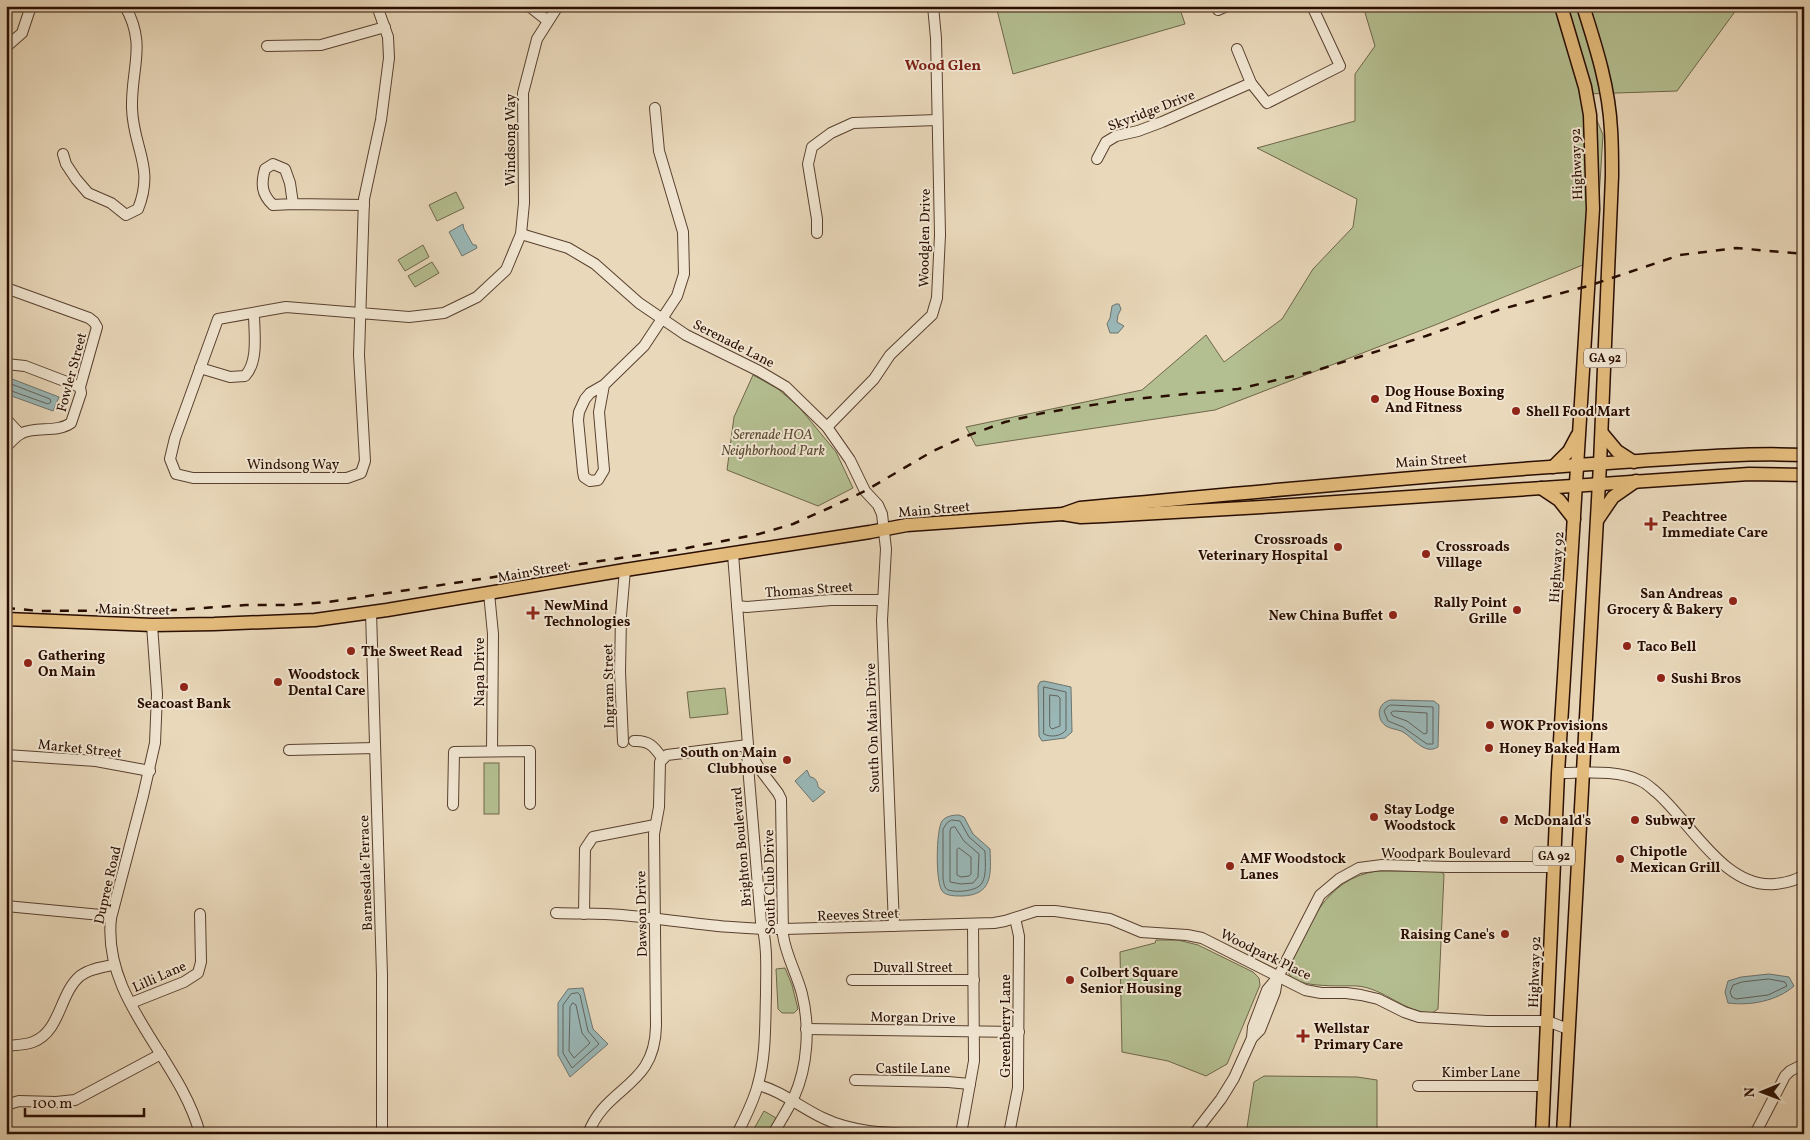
<svg xmlns="http://www.w3.org/2000/svg" width="1810" height="1140" viewBox="0 0 1810 1140" font-family="Vollkorn,serif">
<style>
.green{fill:#b4bf91;stroke:#6e6649}
.water{fill:#9ab8b8;stroke:#6d746f}
.lines{fill:none;stroke-linecap:round;stroke-linejoin:round}
.shore{stroke:#62625c;stroke-width:1}
.minor-casing{stroke:#59402f;stroke-width:12}
.major-casing{stroke:#290d01;stroke-width:15}
.minor{stroke:#f1e6d2;stroke-width:10}
.major{stroke:#e4bc7d;stroke-width:12}
.rail{stroke:#290d01;stroke-width:2.5;stroke-dasharray:9 9;stroke-linecap:butt}
.poi-dot{fill:#8f2418;stroke:#f1e6d2;stroke-width:2}
.labels{text-anchor:middle;stroke-width:4;stroke-linejoin:round;paint-order:stroke}
.shield{fill:#f1e6d2;stroke:#654e40;stroke-width:1}
.shield-label{font-size:12px;font-weight:bold;fill:#290d01}
.street-label{font-size:14px;fill:#290d01;stroke:#f1e6d2}
.poi-label{font-size:14px;font-weight:bold;fill:#290d01;stroke:#f1e6d2;text-anchor:start}
.park-label{font-size:14px;font-style:italic;fill:#5a4b33;stroke:#f1e6d2}
.neighbourhood-label{font-size:15px;font-weight:bold;fill:#7a1f14;stroke:#f1e6d2}
</style>
<rect width="100%" height="100%" fill="#e9d8ba"/>
<filter id="stains"><feTurbulence type="fractalNoise" baseFrequency=".004" numOctaves="4"/><feColorMatrix values="0 0 0 0 .2 0 0 0 0 .09 0 0 0 0 .02 0 0 0 .5 -.17"/></filter>
<radialGradient id="worn" r=".72"><stop offset=".6" stop-color="#630" stop-opacity="0"/><stop offset="1" stop-color="#630" stop-opacity=".3"/></radialGradient>
<!-- green -->
<g class="green">
<polygon points="996,6 1179,6 1185,24 1013,74"/>
<polygon points="1363,6 1739,6 1677,91 1586,94 1603,135 1595,260 1435,325 1215,410 976,446 966,427 1142,390 1206,335 1224,362 1282,319 1313,269 1353,227 1357,199 1257,148 1355,121 1355,74 1375,46"/>
<polygon points="456,192 464,208 437,221 429,205"/>
<polygon points="423,245 429,257 405,271 398,260"/>
<polygon points="432,262 439,273 415,287 408,276"/>
<polygon points="753,375 778,389 799,407 836,452 853,488 818,506 727,470 734,417"/>
<polygon points="725,688 728,714 690,718 687,692"/>
<rect x="484" y="763" width="15" height="51"/>
<path d="M1377,871h62l5,3 -6,135 -6,4c-27,0 -48,-25 -75,-27 -14,-1 -72,4 -69,-18 21,-42 36,-89 89,-97z"/>
<polygon points="1156,940 1178,940 1198,945 1253,972 1259,978 1260,985 1227,1064 1206,1076 1168,1061 1122,1052 1120,952 1155,943"/>
<polygon points="785,968 792,985 798,1009 794,1013 782,1013 778,1009 776,969"/>
<polygon points="1264,1076 1357,1077 1377,1080 1377,1134 1246,1134 1254,1082"/>
<polygon points="764,1111 776,1118 767,1134 751,1134"/>
</g>
<!-- water -->
<g class="water">
<polygon points="463,224 464,229 473,245 476,245 477,248 462,256 449,232"/>
<polygon points="1116,304 1119,304 1121,309 1118,315 1117,322 1124,326 1118,333 1110,333 1107,324 1110,318 1112,306"/>
<polygon points="7,377 59,397 53,411 6,394"/>
<polygon points="1044,681 1071,687 1072,732 1065,738 1042,741 1039,736 1038,686 1040,682"/>
<path d="M1391,700l43,1 5,4 -1,42c-14,9 -26,-11 -37,-16 -5,-2 -10,-2 -15,-5 -11,-8 -8,-24 5,-26z"/>
<path d="M807,770l3,7c5,0 8,5 8,10l7,5 -12,10 -18,-21z"/>
<path d="M959,815l5,2 9,17 17,15c1,25 3,46 -28,47 -6,0 -15,0 -19,-4 -8,-7 -7,-62 -1,-71 4,-5 11,-6 17,-6z"/>
<path d="M1769,974l20,3 5,9c-17,15 -44,20 -66,17l-3,-11 3,-11 13,-4z"/>
<polygon points="583,988 593,1029 608,1044 570,1077 558,1055 558,1003 568,989"/>
</g>
<g class="lines">
<!-- shore -->
<g class="shore">
<polyline points="6,382 50,399 51,402 48,404 6,389"/>
<path d="M1044,687l22,5v38c-4,6 -16,8 -22,4z"/>
<polygon points="1050,695 1058,696 1060,698 1060,726 1052,729 1050,727"/>
<polygon points="1391,705 1433,707 1433,744 1427,744 1403,727 1388,721 1384,711 1387,707"/>
<polygon points="1394,711 1427,713 1427,733 1424,734 1407,721 1393,716 1391,713"/>
<path d="M952,820l8,1 9,16 16,14c0,9 2,24 -3,32 -4,8 -25,10 -34,7 -4,-2 -4,-7 -5,-11v-50l4,-6z"/>
<polygon points="955,827 964,841 979,854 978,877 973,883 961,884 950,882 950,831 951,828"/>
<polygon points="959,848 971,857 971,874 969,876 961,877 957,875 957,850"/>
<polygon points="1769,979 1785,982 1787,986 1768,995 1736,999 1732,997 1730,992 1733,985 1742,982"/>
<polygon points="578,993 580,995 588,1031 599,1044 572,1068 563,1053 563,1005 571,994"/>
<polygon points="573,1003 576,1005 582,1033 590,1043 574,1058 569,1051 570,1007"/>
</g>
<defs>
<g id="minor">
<polyline points="377,6 388,37 389,58 381,120 364,199 359,355 365,461 361,473 347,478 193,478 176,474 170,459 175,438 218,319 286,307 409,317 444,313 477,297 506,270 521,234 524,203 523,93 537,39 558,6"/>
<polyline points="529,6 548,21"/>
<polyline points="1218,10 1227,6"/>
<polyline points="267,46 321,45 385,27"/>
<polyline points="6,47 22,33 31,6"/>
<polyline points="1237,49 1251,83 1267,103 1340,66 1312,6"/>
<path d="M63,154l3,10 10,15 12,14 23,10 15,12 12,-6c17,-42 -5,-61 -6,-101 -1,-41 15,-63 -7,-102"/>
<polyline points="1097,159 1106,142 1116,136 1138,131 1162,122 1251,83"/>
<path d="M293,204l-20,1c-12,-11 -12,-22 -8,-36l8,-5 12,5 5,14 3,21 71,1"/>
<polyline points="817,233 817,219 808,164 812,147 831,133 853,123 937,120"/>
<polyline points="521,234 568,248 595,264 639,303 686,335 759,371 786,387 827,427 850,460 865,491 878,505 882,514 886,549 882,620 894,926"/>
<path d="M6,288l83,30 5,4 3,5 -17,60 1,6 -10,30c-14,10 -34,3 -49,10 -6,3 -11,9 -16,14"/>
<polyline points="6,364 25,366 80,387"/>
<path d="M200,368l30,9 15,-1c14,-15 9,-43 9,-63"/>
<polyline points="604,385 599,412 604,470 598,480 590,481 584,477 583,472 578,420 579,412 585,399 590,393 604,385 644,346 677,296 684,274 683,232 659,151 655,108"/>
<polyline points="6,419 20,434"/>
<polyline points="827,427 874,379 890,355 932,315 937,298 940,235 936,38 933,6"/>
<path d="M733,554l15,191 -1,9 14,168c7,23 5,49 5,73 -1,30 0,61 -8,89 -4,17 -13,34 -21,50"/>
<polyline points="489,593 493,634 492,751"/>
<polyline points="737,606 747,607 831,600 883,600"/>
<polyline points="371,612 382,975 382,1134"/>
<path d="M152,625l5,69 -2,49 -12,53 -32,122c-9,83 69,140 89,216"/>
<path d="M634,741c14,-1 20,5 28,17"/>
<polyline points="623,742 620,672 621,616 625,570"/>
<polyline points="289,750 375,748"/>
<path d="M749,750l10,18 19,25 3,6 2,136c3,21 14,39 19,59 8,32 6,72 -8,103 -6,12 -14,25 -21,37"/>
<polyline points="6,755 96,761 150,771"/>
<path d="M1558,773c26,0 59,-4 83,8 5,2 10,7 15,11 34,29 68,97 119,92 11,-1 20,-3 29,-9"/>
<polyline points="453,805 454,752 530,751 530,804"/>
<polyline points="6,906 101,915 111,918"/>
<path d="M556,913c22,1 44,0 66,2 54,5 107,15 162,14l210,-6 11,-2 31,-10h19l55,8 31,13 46,3 15,3 103,52 16,3h25l15,2 17,4 26,13 15,5 68,4h60l21,8"/>
<polyline points="584,914 585,849 593,837 655,825"/>
<polyline points="852,980 974,980"/>
<polyline points="131,1003 184,982 198,973 201,962 200,914"/>
<polyline points="806,1029 1019,1032"/>
<polyline points="1252,1038 1253,1027 1267,990 1278,977 1320,895 1339,879 1359,868 1382,865 1448,867 1553,867"/>
<path d="M6,1046c9,-1 19,-1 27,-4 28,-11 26,-48 47,-66 9,-7 22,-9 33,-11"/>
<polyline points="855,1080 948,1082 970,1084"/>
<path d="M758,1085c24,6 43,23 65,33 31,15 66,15 99,16"/>
<polyline points="1418,1086 1544,1086"/>
<polyline points="6,1105 19,1101 56,1102 75,1100 161,1054"/>
<path d="M588,1134c18,-49 67,-46 68,-108l-2,-192 5,-27 1,-45 7,-7 81,-10"/>
<polyline points="961,1134 974,1061 973,924"/>
<polyline points="1009,1134 1018,1088 1018,1076 1019,936 1015,918"/>
<polyline points="1194,1134 1221,1099 1234,1078 1252,1038 1260,1030 1275,992 1277,980"/>
<polyline points="1755,1134 1785,1076 1790,1071 1802,1065"/>
</g>
<g id="major">
<polyline points="1602,433 1617,451 1634,462"/>
<polyline points="1553,467 1569,451 1577,436"/>
<polyline points="1541,488 1559,500 1574,519"/>
<polyline points="1063,514 1081,517 1104,516 1262,507 1705,477 1749,474 1804,475"/>
<polyline points="1598,519 1613,497 1636,481"/>
<path d="M6,619l146,6 62,-1 101,-4 72,-10 238,-40 245,-38 37,-7 156,-11 17,-6c171,-15 341,-33 512,-44 70,-4 141,-12 212,-9"/>
<polyline points="1542,1134 1558,773 1593,209 1590,115 1585,87 1561,6"/>
<path d="M1563,1134l37,-670 12,-288c0,-16 0,-31 -1,-46 -2,-43 -15,-83 -28,-124"/>
</g>
</defs>
<!-- minor casing -->
<use href="#minor" class="minor-casing"/>
<!-- major casing -->
<use href="#major" class="major-casing"/>
<!-- minor -->
<use href="#minor" class="minor"/>
<!-- major -->
<use href="#major" class="major"/>
<!-- rail -->
<polyline class="rail" points="6,608 40,611 175,610 246,605 289,605 328,602 687,548 759,534 793,524 829,508 865,491 933,451 964,437 1005,422 1043,413 1124,400 1238,389 1311,372 1426,336 1498,310 1588,286 1680,255 1736,248 1804,254"/>
</g>
<!-- markers -->
<g class="poi-dot">
<circle cx="1375" cy="399" r="5"/>
<circle cx="1516" cy="411" r="5"/>
<path d="M1648.5 516.5h5v5h5v5h-5v5h-5v-5h-5v-5h5z"/>
<circle cx="1338" cy="547" r="5"/>
<circle cx="1426" cy="554" r="5"/>
<circle cx="1733" cy="601" r="5"/>
<circle cx="1517" cy="610" r="5"/>
<path d="M530.5 605.5h5v5h5v5h-5v5h-5v-5h-5v-5h5z"/>
<circle cx="1393" cy="615" r="5"/>
<circle cx="1627" cy="646" r="5"/>
<circle cx="351" cy="651" r="5"/>
<circle cx="28" cy="663" r="5"/>
<circle cx="1661" cy="678" r="5"/>
<circle cx="278" cy="682" r="5"/>
<circle cx="184" cy="687" r="5"/>
<circle cx="1490" cy="725" r="5"/>
<circle cx="1489" cy="748" r="5"/>
<circle cx="787" cy="760" r="5"/>
<circle cx="1374" cy="817" r="5"/>
<circle cx="1504" cy="820" r="5"/>
<circle cx="1635" cy="820" r="5"/>
<circle cx="1620" cy="859" r="5"/>
<circle cx="1230" cy="866" r="5"/>
<circle cx="1505" cy="934" r="5"/>
<circle cx="1070" cy="980" r="5"/>
<path d="M1300.5 1028.5h5v5h5v5h-5v5h-5v-5h-5v-5h5z"/>
</g>
<g class="labels">
<!-- shield labels -->
<g class="shield">
<rect x="1584" y="348.5" width="42" height="19" rx="4"/>
<rect x="1533" y="846.5" width="42" height="19" rx="4"/>
</g>
<g class="shield-label">
<text x="1605" y="362">GA 92</text>
<text x="1554" y="860">GA 92</text>
</g>
<!-- street labels -->
<g class="street-label">
<text transform="translate(1151 110) rotate(-21)" y="5">Skyridge Drive</text>
<text transform="translate(510 140) rotate(-90)" y="5">Windsong Way</text>
<text transform="translate(1576 164) rotate(-92)" y="5">Highway 92</text>
<text transform="translate(924 238) rotate(-89)" y="5">Woodglen Drive</text>
<text transform="translate(734 343) rotate(27)" y="5">Serenade Lane</text>
<text transform="translate(71 372) rotate(-75)" y="5">Fowler Street</text>
<text transform="translate(1431 460) rotate(-4)" y="5">Main Street</text>
<text x="293" y="469">Windsong Way</text>
<text transform="translate(934 509) rotate(-5)" y="5">Main Street</text>
<text transform="translate(1556 567) rotate(-86)" y="5">Highway 92</text>
<text transform="translate(533 571) rotate(-10)" y="5">Main Street</text>
<text transform="translate(809 589) rotate(-4)" y="5">Thomas Street</text>
<text transform="translate(134 609) rotate(1)" y="5">Main Street</text>
<text transform="translate(479 672) rotate(-90)" y="5">Napa Drive</text>
<text transform="translate(608 686) rotate(-91)" y="5">Ingram Street</text>
<text transform="translate(872 728) rotate(-92)" y="5">South On Main Drive</text>
<text transform="translate(80 748) rotate(6)" y="5">Market Street</text>
<text transform="translate(741 847) rotate(-95)" y="5">Brighton Boulevard</text>
<text x="1446" y="858">Woodpark Boulevard</text>
<text transform="translate(365 873) rotate(-92)" y="5">Barnesdale Terrace</text>
<text transform="translate(769 882) rotate(-91)" y="5">South Club Drive</text>
<text transform="translate(107 885) rotate(-77)" y="5">Dupree Road</text>
<text transform="translate(641 914) rotate(-91)" y="5">Dawson Drive</text>
<text transform="translate(858 914) rotate(-2)" y="5">Reeves Street</text>
<text transform="translate(1266 954) rotate(26)" y="5">Woodpark Place</text>
<text x="913" y="972">Duvall Street</text>
<text transform="translate(1534 972) rotate(-88)" y="5">Highway 92</text>
<text transform="translate(159 976) rotate(-24)" y="5">Lilli Lane</text>
<text transform="translate(913 1017) rotate(1)" y="5">Morgan Drive</text>
<text transform="translate(1005 1026) rotate(-90)" y="5">Greenberry Lane</text>
<text x="913" y="1073">Castile Lane</text>
<text x="1481" y="1077">Kimber Lane</text>
</g>
<!-- poi labels -->
<g class="poi-label">
<text x="1385" y="396">Dog House Boxing<tspan x="1385" dy="16">And Fitness</tspan></text>
<text x="1526" y="416">Shell Food Mart</text>
<text x="1662" y="521">Peachtree<tspan x="1662" dy="16">Immediate Care</tspan></text>
<text x="1328" y="544" text-anchor="end">Crossroads<tspan x="1328" dy="16">Veterinary Hospital</tspan></text>
<text x="1436" y="551">Crossroads<tspan x="1436" dy="16">Village</tspan></text>
<text x="1723" y="598" text-anchor="end">San Andreas<tspan x="1723" dy="16">Grocery &amp; Bakery</tspan></text>
<text x="1507" y="607" text-anchor="end">Rally Point<tspan x="1507" dy="16">Grille</tspan></text>
<text x="544" y="610">NewMind<tspan x="544" dy="16">Technologies</tspan></text>
<text x="1383" y="620" text-anchor="end">New China Buffet</text>
<text x="1637" y="651">Taco Bell</text>
<text x="361" y="656">The Sweet Read</text>
<text x="38" y="660">Gathering<tspan x="38" dy="16">On Main</tspan></text>
<text x="288" y="679">Woodstock<tspan x="288" dy="16">Dental Care</tspan></text>
<text x="1671" y="683">Sushi Bros</text>
<text x="184" y="708" text-anchor="middle">Seacoast Bank</text>
<text x="1500" y="730">WOK Provisions</text>
<text x="1499" y="753">Honey Baked Ham</text>
<text x="777" y="757" text-anchor="end">South on Main<tspan x="777" dy="16">Clubhouse</tspan></text>
<text x="1384" y="814">Stay Lodge<tspan x="1384" dy="16">Woodstock</tspan></text>
<text x="1514" y="825">McDonald's</text>
<text x="1645" y="825">Subway</text>
<text x="1630" y="856">Chipotle<tspan x="1630" dy="16">Mexican Grill</tspan></text>
<text x="1240" y="863">AMF Woodstock<tspan x="1240" dy="16">Lanes</tspan></text>
<text x="1495" y="939" text-anchor="end">Raising Cane's</text>
<text x="1080" y="977">Colbert Square<tspan x="1080" dy="16">Senior Housing</tspan></text>
<text x="1314" y="1033">Wellstar<tspan x="1314" dy="16">Primary Care</tspan></text>
</g>
<!-- park labels -->
<g class="park-label">
<text x="773" y="439">Serenade HOA<tspan x="773" dy="16">Neighborhood Park</tspan></text>
</g>
<!-- neighbourhood labels -->
<g class="neighbourhood-label">
<text x="943" y="70">Wood Glen</text>
</g>
</g>
<!-- margin -->
<rect width="1810" height="1140" fill="none" stroke="#e9d8ba" stroke-width="25"/>
<rect x="8" y="8" width="1795" height="1125" fill="none" stroke="#290d01" stroke-width="2.5"/>
<rect x="12" y="12" width="1785" height="1115" fill="none" stroke="#290d01"/>
<!-- north arrow -->
<g transform="translate(1762 1092) rotate(269)" stroke="#f1e6d2" stroke-width="4" paint-order="stroke">
<path d="M0-4L9 19L0 12L-9 19Z" fill="#290d01"/>
<text y="-8" font-size="14" font-weight="bold" text-anchor="middle" fill="#290d01">N</text>
</g>
<!-- scale -->
<path d="M25 1108v8h119v-8" fill="none" stroke="#290d01" stroke-width="2.5"/>
<text x="32" y="1108" font-size="15" fill="#290d01" stroke="#f1e6d2" stroke-width="4" paint-order="stroke">100 m</text>
<rect width="100%" height="100%" filter="url(#stains)"/>
<rect width="100%" height="100%" fill="url(#worn)"/>
</svg>
